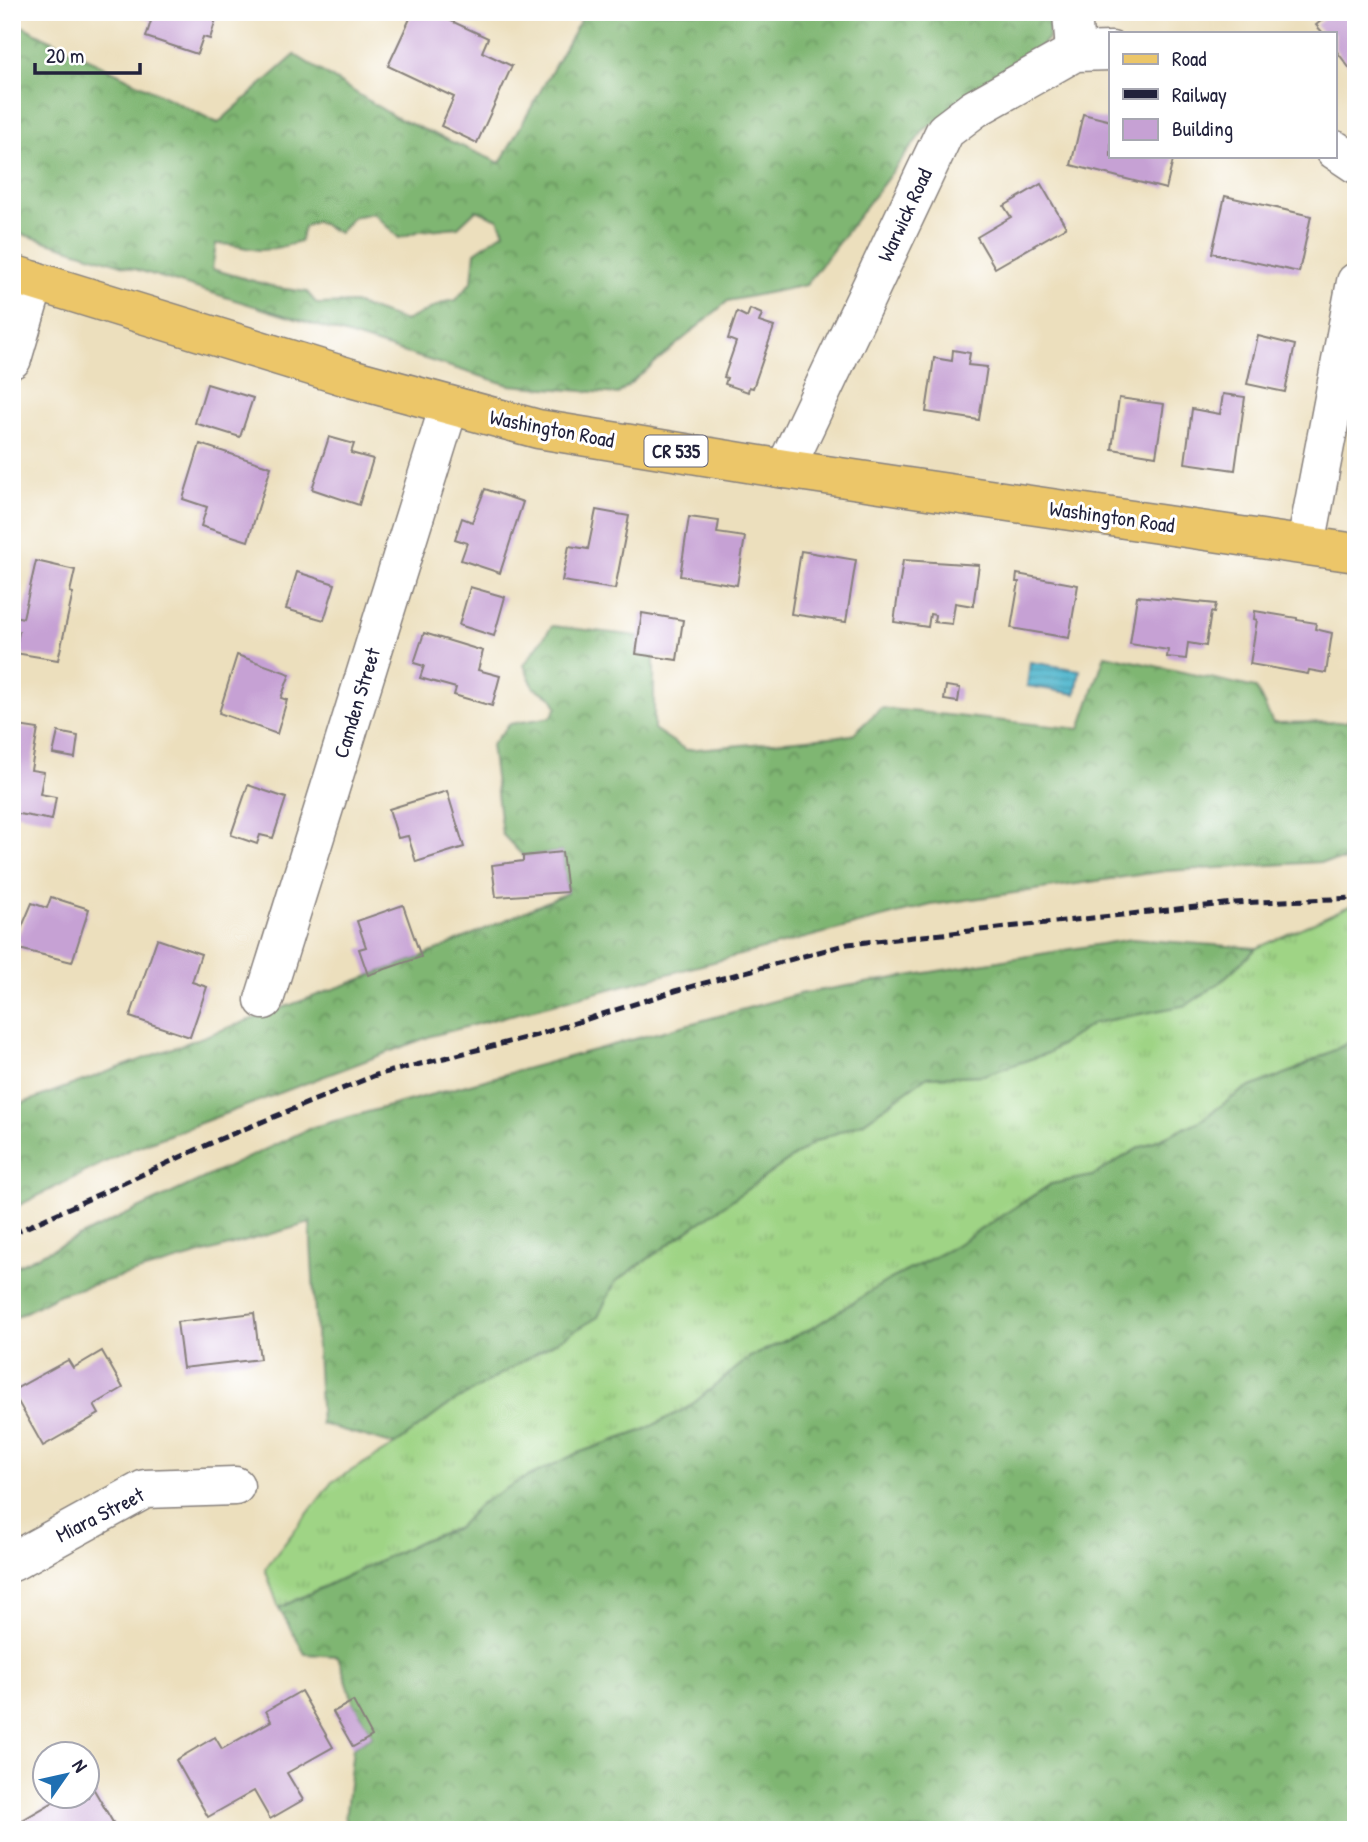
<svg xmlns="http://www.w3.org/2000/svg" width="1368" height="1842" viewBox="0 0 1368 1842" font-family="'Patrick Hand',sans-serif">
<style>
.grass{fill:url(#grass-tufts);stroke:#607b60;stroke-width:2}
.forest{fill:url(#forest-crowns);stroke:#506c56;stroke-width:2;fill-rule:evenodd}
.water{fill:url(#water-rules);stroke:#386c84;stroke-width:2}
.building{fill:#c6a1d4}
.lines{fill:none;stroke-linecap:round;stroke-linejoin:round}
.minor-casing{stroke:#87807c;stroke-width:41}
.major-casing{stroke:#87807c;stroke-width:41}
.minor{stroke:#fff;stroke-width:38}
.major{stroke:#ecc669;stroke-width:38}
.rail{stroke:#22223b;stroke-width:5;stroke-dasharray:10 5;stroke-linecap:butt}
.labels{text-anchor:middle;stroke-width:6;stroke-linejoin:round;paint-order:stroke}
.shield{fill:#fff;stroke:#646476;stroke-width:2}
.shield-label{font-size:19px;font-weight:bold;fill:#22223b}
.street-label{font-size:21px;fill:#22223b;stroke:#fff}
</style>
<defs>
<pattern id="grass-tufts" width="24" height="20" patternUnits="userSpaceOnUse" patternTransform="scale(1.75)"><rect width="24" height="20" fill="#9fd485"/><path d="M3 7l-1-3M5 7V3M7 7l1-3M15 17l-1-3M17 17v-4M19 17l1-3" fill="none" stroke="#89b674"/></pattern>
<pattern id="forest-crowns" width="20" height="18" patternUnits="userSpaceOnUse" patternTransform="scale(1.75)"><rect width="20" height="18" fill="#7fb672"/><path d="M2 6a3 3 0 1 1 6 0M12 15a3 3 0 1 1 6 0" fill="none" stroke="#68945f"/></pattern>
<pattern id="water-rules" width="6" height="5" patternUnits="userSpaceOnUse" patternTransform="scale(1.75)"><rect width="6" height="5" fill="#4fb6cd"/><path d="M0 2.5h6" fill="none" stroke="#4194a8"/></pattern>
</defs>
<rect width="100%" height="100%" fill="#fff"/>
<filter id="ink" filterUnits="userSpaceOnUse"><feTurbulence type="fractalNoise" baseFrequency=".0143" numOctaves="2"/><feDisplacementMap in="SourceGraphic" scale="14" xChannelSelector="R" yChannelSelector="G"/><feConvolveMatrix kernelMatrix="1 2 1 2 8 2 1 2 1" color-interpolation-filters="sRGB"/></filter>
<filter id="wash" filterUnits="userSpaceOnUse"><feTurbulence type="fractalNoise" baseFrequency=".00686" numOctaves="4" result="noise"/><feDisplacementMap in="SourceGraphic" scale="28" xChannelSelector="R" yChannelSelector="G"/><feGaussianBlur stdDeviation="1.57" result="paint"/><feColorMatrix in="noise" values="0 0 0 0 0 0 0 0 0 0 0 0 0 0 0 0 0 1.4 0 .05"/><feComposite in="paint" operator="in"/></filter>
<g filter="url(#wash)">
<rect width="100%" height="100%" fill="#ecdfbd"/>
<!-- grass -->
<polygon class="grass" points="1356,903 1356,1039 1293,1071 1243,1090 1200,1121 1137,1149 1092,1176 1051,1184 950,1249 887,1281 812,1328 750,1357 689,1407 642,1431 578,1453 480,1504 458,1528 423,1540 279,1608 265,1569 332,1482 395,1445 450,1404 597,1317 615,1282 816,1141 864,1122 926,1077 984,1075 1048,1053 1094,1023 1187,1004 1219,983 1257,948"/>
<!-- forest -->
<g class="forest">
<path d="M585,12h464v25l-29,32 -95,60 -119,156 -78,16 -110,93 -109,-9 -497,-154v-210l206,102 77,-68 100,62 105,46zM476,210l22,9 6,13 -29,20 -3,29 -16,19 -11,2 -40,19 -51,-18 -37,1 -10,-12 -29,-4 -66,-19 4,-25c16,-1 29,5 45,6 13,0 26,-5 39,-8l4,-15 12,-6 23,12 14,-16 20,-4 26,25 20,-7 39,-4z"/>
<polygon points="552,626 639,636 636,654 654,657 654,729 686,750 852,735 881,708 1080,729 1105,655 1256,688 1273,723 1346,722 1356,713 1356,860 1166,871 931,905 431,1036 129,1150 12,1209 12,1107 421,957 567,893 562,852 523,856 502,834 491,745 510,724 551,717 557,707 552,697 534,688 524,665"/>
<polygon points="1131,939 1257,948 1219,983 1187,1005 1094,1023 1048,1053 984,1075 926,1077 864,1122 816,1141 615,1282 598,1317 450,1404 395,1445 321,1424 310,1223 60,1294 12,1319 12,1268 313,1127 799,994"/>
<polygon points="1356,1039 1356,1830 344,1830 353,1747 372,1736 353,1701 338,1656 305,1654 279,1608 423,1540 458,1528 480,1504 519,1481 578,1453 642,1431 689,1407 750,1357 812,1328 887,1281 950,1249 1052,1184 1092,1176 1137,1149 1200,1121 1243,1090 1293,1071"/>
</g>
<!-- water -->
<polygon class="water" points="1030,662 1080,670 1076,694 1027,686"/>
<g id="blocks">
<!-- building -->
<g class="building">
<polygon points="142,12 218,12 210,39 203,37 197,54 146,37 151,21 141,17"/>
<polygon points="413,12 432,12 488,38 482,52 512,66 477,143 441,126 454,97 388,66"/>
<polygon points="1332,12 1356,12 1356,66 1351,70 1335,49 1335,33 1323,33 1316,25"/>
<polygon points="1083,114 1111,121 1111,156 1174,156 1166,189 1071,165"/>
<polygon points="1041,184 1066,227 995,268 977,237 1011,217 1004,206"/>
<polygon points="1225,196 1311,216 1299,272 1212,253"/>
<polygon points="750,309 762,314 759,322 774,327 753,388 749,387 748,392 725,384 727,378 724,377 736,342 728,339 737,312 747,317"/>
<polygon points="1258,336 1295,345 1285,392 1247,384"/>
<polygon points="953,350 970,353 968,365 987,367 979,420 926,412 934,358 952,361"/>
<polygon points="207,384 253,398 240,437 195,423"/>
<polygon points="1223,394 1245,397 1235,470 1185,463 1192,409 1220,414"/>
<polygon points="1119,398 1164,404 1156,456 1112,449"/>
<polygon points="329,437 354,444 351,453 373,459 359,505 312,489"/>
<polygon points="200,444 271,467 248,541 201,526 207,507 183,499"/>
<polygon points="485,489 523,502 500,573 461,560 467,543 455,539 462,518 472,522"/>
<polygon points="596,510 629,516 615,589 562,581 569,546 588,549"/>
<polygon points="689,517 719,521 717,533 745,537 737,585 680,576"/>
<polygon points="801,551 856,560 846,622 791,614"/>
<polygon points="903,560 979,565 973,606 955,603 952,624 934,622 935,615 930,614 928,627 894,622"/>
<polygon points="36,561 75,570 70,592 73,593 58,660 15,653 19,632 12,631 12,622 14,616 23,618"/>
<polygon points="297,572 335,584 324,620 286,609"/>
<polygon points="1017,574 1078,585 1069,638 1011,628 1019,582 1016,582"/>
<polygon points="470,587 505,597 494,636 459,625"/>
<polygon points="1137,596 1216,604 1214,613 1211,612 1206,646 1188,643 1186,659 1167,657 1168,650 1130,644"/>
<polygon points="1255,611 1297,618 1297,620 1316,623 1315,629 1332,633 1326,673 1309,670 1308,674 1250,664 1257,620 1254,619"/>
<polygon points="642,613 683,620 677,660 636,654"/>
<polygon points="424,633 483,651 478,670 500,676 492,706 454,695 456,688 420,678 424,666 414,663"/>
<polygon points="237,655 290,674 281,698 287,700 277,734 219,713"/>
<polygon points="946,686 960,688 958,702 944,700"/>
<polygon points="12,725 38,729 31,770 44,772 40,794 56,797 52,820 13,813 16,794 12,793"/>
<polygon points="58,732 78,736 75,758 53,754"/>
<polygon points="248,785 286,798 273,838 260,835 257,844 231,835"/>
<polygon points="447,791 464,847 416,862 408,836 398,838 389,809"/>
<polygon points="562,852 567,892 496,897 492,865 523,861 523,856"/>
<polygon points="51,897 89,909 72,962 19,949 21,943 16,941 32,903 47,908"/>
<polygon points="403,905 421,957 368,975 359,949 366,947 357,921"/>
<polygon points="157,939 201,954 192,982 207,987 190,1037 130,1017"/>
<polygon points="254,1313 260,1359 183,1368 177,1322"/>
<polygon points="102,1351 123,1388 94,1405 99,1414 43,1446 12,1391 68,1360 73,1368"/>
<polygon points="301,1691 333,1747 287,1773 303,1800 270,1819 254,1791 208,1817 176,1760 215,1737 222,1749 271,1721 266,1711"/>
<polygon points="353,1701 372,1736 353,1747 333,1712"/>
<polygon points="88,1772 95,1786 93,1788 115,1826 108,1830 16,1830 14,1825 55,1801 53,1797 88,1797"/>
</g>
</g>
</g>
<g filter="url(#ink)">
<use href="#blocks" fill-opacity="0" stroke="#87807c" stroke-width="2"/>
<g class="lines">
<defs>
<g id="minor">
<polyline points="1072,12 1075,52"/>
<polyline points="1335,150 1356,164"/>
<polyline points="12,359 35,281"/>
<polyline points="785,469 945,131 974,109 1075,52 1111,51"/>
<polyline points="1306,545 1356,282"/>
<polyline points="264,1000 449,406"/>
<polyline points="12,1562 145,1489 235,1486"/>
</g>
<polyline id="major" points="12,274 354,379 538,429 785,469 1356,553"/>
</defs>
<!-- minor casing -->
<use href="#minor" class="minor-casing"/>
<!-- major casing -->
<use href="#major" class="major-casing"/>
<!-- minor -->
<use href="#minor" class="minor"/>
<!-- major -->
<use href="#major" class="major"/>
<!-- rail -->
<polyline class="rail" points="12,1234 220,1139 376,1075 537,1035 675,991 848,944 1234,903 1356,898"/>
</g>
</g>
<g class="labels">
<!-- shield labels -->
<rect class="shield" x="644.5" y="435.5" width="63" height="31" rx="5"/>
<g class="shield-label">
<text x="676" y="458">CR 535</text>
</g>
<!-- street labels -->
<g class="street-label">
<text transform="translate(905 215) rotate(-65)" y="7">Warwick Road</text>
<text transform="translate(552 429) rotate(11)" y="7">Washington Road</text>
<text transform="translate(1112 517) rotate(8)" y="7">Washington Road</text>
<text transform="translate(357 703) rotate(-73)" y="7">Camden Street</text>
<text transform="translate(100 1515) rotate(-27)" y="7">Miara Street</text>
</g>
</g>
<!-- margin -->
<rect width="1368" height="1842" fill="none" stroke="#fff" stroke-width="42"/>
<!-- legend -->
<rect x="1109" y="32" width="228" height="126" fill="#ffffff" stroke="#a7a7b1" stroke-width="2"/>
<rect x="1123" y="54" width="35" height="10" fill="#ecc669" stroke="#a7a7b1" stroke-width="2"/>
<text x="1172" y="66" font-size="21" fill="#22223b">Road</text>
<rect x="1123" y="89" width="35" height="10" fill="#22223b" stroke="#a7a7b1" stroke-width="2"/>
<text x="1172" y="102" font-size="21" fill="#22223b">Railway</text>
<rect x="1123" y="119" width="35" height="21" fill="#c6a1d4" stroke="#a7a7b1" stroke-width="2"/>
<text x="1172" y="136" font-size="21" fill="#22223b">Building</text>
<!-- north arrow -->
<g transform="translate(66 1775) rotate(56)"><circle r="33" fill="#ffffff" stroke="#a7a7b1" stroke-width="2"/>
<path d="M0-5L12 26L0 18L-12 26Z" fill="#1f6fb2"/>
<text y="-10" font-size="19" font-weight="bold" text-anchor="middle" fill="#22223b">N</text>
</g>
<!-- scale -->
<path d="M35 63v10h105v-10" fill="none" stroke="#22223b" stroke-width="3.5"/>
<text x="46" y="63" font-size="21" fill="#22223b" stroke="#ffffff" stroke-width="5" paint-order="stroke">20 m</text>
</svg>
